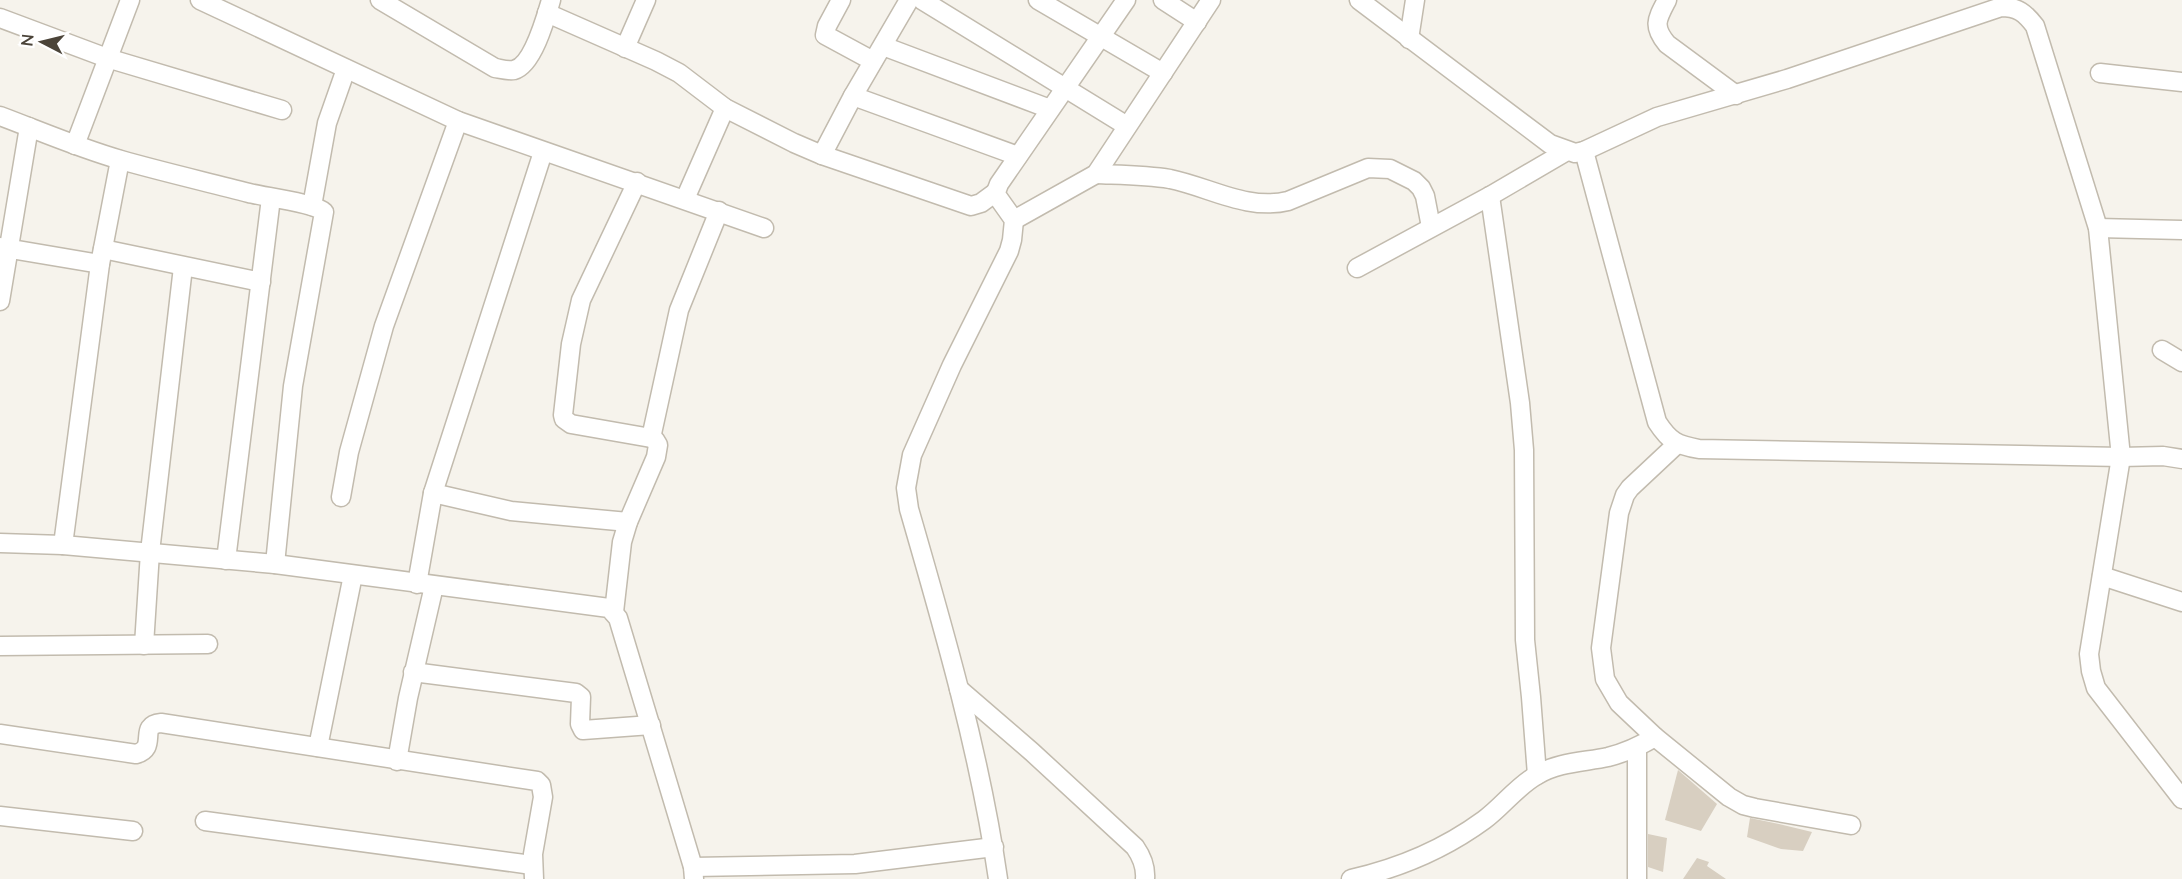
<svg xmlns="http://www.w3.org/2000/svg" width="2182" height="879" viewBox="0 0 2182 879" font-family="Lato,sans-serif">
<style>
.building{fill:#d8cfc1}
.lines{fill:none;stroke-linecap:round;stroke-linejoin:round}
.minor-casing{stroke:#c2bbae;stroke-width:21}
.minor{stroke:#fff;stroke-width:18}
</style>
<rect width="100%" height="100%" fill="#f6f3ec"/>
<!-- building -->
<g class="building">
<polygon points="1678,770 1717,804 1701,831 1665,820"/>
<polygon points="1750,818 1779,824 1812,832 1803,851 1781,849 1747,837"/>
<polygon points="1648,834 1667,838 1663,872 1648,867"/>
<polygon points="1697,858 1709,862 1707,866 1726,879 1683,879"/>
</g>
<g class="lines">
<defs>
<g id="minor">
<polyline points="200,0 458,121 764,228"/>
<path d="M380,0l115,68c6,1 13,3 19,2 19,-5 32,-53 37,-70"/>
<polyline points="841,0 827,26 825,35 873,61"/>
<polyline points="922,0 1127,126"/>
<polyline points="1038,0 1163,73"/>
<polyline points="1163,0 1197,22"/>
<path d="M1359,0l191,144 25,9 9,-2 73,-34 130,-38 214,-72c17,0 24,6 34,19l63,202 23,229 -32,197 2,17 5,17 86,111"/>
<path d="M1667,0c-10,19 -15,26 0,44l69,51"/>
<polyline points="547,13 656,61 679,73 725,108 794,143 822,155 971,206 981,203 996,192"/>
<polyline points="0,18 107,58 282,110"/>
<polyline points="1409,39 1415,0"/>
<polyline points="883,46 1050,109"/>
<polyline points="625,48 646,0"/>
<polyline points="2100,73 2182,82"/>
<polyline points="853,96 1018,156"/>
<path d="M0,116c40,15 79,32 121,44 42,12 86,22 128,33 16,4 66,10 75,19l-31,174 -18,178"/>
<polyline points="75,145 130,0"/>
<path d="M1584,151l73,271c13,20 20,23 42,27l422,8 42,-1 19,3"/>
<polyline points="822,155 853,96 909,0"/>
<path d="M1096,174c24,1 50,1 74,5 39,8 78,32 118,22l80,-33 22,1 24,12 7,7 4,8 6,31"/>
<polyline points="1490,196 1520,403 1524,450 1525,640 1531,697 1537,775"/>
<polyline points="685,199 725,108"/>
<polyline points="312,206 327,123 346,69"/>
<polyline points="1014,220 1096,174 1211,0"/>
<polyline points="2098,228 2182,230"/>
<polyline points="0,247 100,264"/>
<polyline points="103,249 261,282"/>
<polyline points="1357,268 1490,196 1567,151"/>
<polyline points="0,301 29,127"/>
<polyline points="2162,350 2182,362"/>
<polyline points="651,438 679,310 719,211"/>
<polyline points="1677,444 1630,488 1625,495 1619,513 1601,648 1605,679 1619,703 1655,737 1729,797 1743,805 1755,808 1851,825"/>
<polyline points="433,493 511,511 628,522"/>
<polyline points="341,497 349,452 384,326 458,121"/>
<polyline points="0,543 63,545 275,564 609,608 618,618 693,867 694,879"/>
<polyline points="63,545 100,264 120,160"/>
<polyline points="226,560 271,198"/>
<polyline points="2102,576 2182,602"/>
<polyline points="417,584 433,493 543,152"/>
<polyline points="614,612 622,542 628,522 656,457 658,445 655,440 651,438 571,424 564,419 563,415 571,344 581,300 637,182"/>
<polyline points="144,645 150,552 183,267"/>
<polyline points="0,646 208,644"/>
<polyline points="413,672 576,693 581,697 580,724 583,730 651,725"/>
<path d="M959,689l73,63 103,95c7,10 11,20 10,32"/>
<path d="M0,734l136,20c23,-6 1,-29 25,-31l376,58 4,4 2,12 -10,57 1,25"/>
<polyline points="318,747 353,575"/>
<polyline points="1637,747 1637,879"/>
<polyline points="397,761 408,698 434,586"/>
<polyline points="0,816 133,831"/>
<polyline points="205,821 532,865"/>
<polyline points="693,867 855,864 994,847"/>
<path d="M998,879c-18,-125 -54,-249 -89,-370l-3,-21 6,-33 40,-90 57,-114 3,-11 2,-20 -17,-24 -1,-4 3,-8 127,-184"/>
<path d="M1351,879c49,-11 92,-29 133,-59 18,-13 33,-34 53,-45 21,-13 48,-13 71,-18 16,-4 32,-11 47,-20"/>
</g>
</defs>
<!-- minor casing -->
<use href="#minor" class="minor-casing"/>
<!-- minor -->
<use href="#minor" class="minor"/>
</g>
<!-- north arrow -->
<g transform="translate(42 42) rotate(277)" stroke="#ffffff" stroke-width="4.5" paint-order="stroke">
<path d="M0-4.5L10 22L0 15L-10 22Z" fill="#4b4439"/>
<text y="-9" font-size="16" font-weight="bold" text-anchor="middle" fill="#4b4439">N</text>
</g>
</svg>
